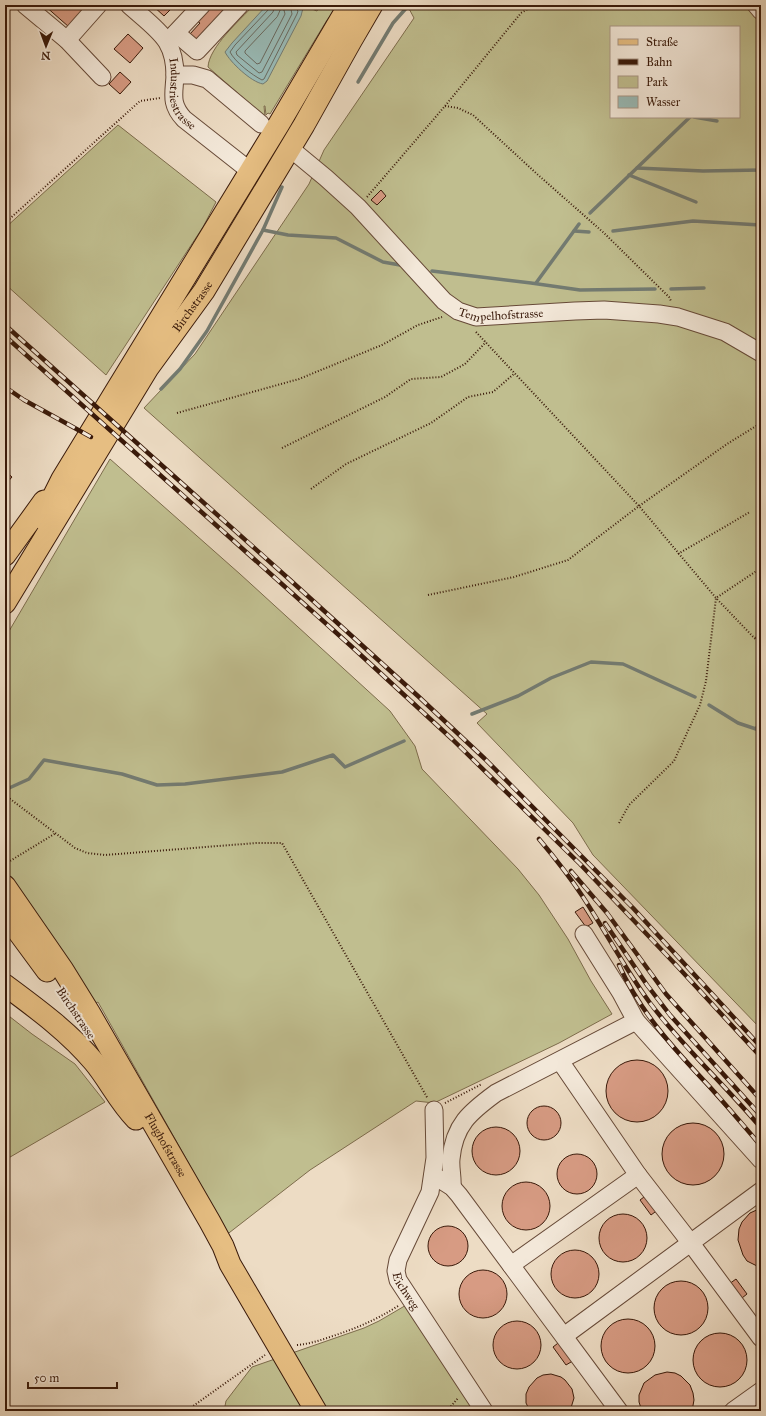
<svg xmlns="http://www.w3.org/2000/svg" width="766" height="1416" viewBox="0 0 766 1416" font-family="'IM FELL Great Primer',serif">
<style>
.green{fill:#c0be8f;stroke:#7d6c4c;fill-rule:evenodd}
.water{fill:#99bbb7;stroke:#737b72}
.lines{fill:none;stroke-linecap:round;stroke-linejoin:round}
.shore{stroke:#6a6a60;stroke-width:1}
.stream{stroke:#737b72;stroke-width:3.5}
.building{fill:#d79b83;stroke:#3a1a0a}
.minor-casing{stroke:#674a38;stroke-width:19}
.major-casing{stroke:#3a1a0a;stroke-width:23}
.path{stroke:#3a1a0a;stroke-width:2;stroke-dasharray:1 2;stroke-linecap:butt}
.minor{stroke:#f3e8d9;stroke-width:17}
.major{stroke:#e6be82;stroke-width:21}
.rail-casing{stroke:#3a1a0a;stroke-width:4.5}
.rail{stroke:#f3e8d9;stroke-width:3;stroke-dasharray:9;stroke-linecap:butt}
.labels{text-anchor:middle;stroke-width:4;stroke-linejoin:round;paint-order:stroke}
.street-label{font-size:12px;fill:#3a1a0a;stroke:#f3e8d9}
</style>
<rect width="100%" height="100%" fill="#eddcc4"/>
<filter id="stains"><feTurbulence type="fractalNoise" baseFrequency=".005" numOctaves="4"/><feColorMatrix values="0 0 0 0 .2 0 0 0 0 .09 0 0 0 0 .02 0 0 0 .5 -.17"/></filter>
<radialGradient id="worn" r=".72"><stop offset=".6" stop-color="#630" stop-opacity="0"/><stop offset="1" stop-color="#630" stop-opacity=".3"/></radialGradient>
<!-- green -->
<g class="green">
<path d="M254,5h58v4l5,2 3,-6h19l-12,15 -57,94 -2,-1 -2,2 -1,-9h-1l1,11 -57,-50c1,-20 32,-47 46,-62z"/>
<path d="M407,5h354v1024l-168,-174 -20,-32 -96,-100 10,-9 -343,-306 51,-54 114,-170 15,-34 90,-132zM611,27h128v90h-128z"/>
<polygon points="118,125 216,202 203,227 106,375 5,284 5,228"/>
<polygon points="110,459 240,574 390,711 415,746 422,769 518,869 539,895 568,939 591,981 612,1014 559,1043 434,1103 416,1101 310,1170 225,1236 220,1219 98,1002 92,1005 30,905 5,871 5,638"/>
<polygon points="5,1013 32,1034 75,1064 105,1102 5,1160"/>
<polygon points="408,1304 478,1411 224,1411 226,1401 252,1367 364,1328 379,1321"/>
</g>
<!-- water -->
<path class="water" d="M267,5h26l10,3 -2,8 -34,65 -4,3c-12,-2 -33,-22 -38,-32l7,-9z"/>
<g class="lines">
<!-- shore -->
<g class="shore">
<path d="M270,5l-1,4 -34,36 -5,7c5,10 22,23 32,28l2,-1 33,-65 1,-3 -3,-3v-3"/>
<polyline points="275,5 273,12 236,52 237,55 259,73 262,72 292,14 290,5"/>
<polygon points="281,9 284,10 285,14 260,63 257,64 245,53 245,51 277,17"/>
</g>
<!-- stream -->
<g class="stream">
<polyline points="358,82 393,23 409,5"/>
<polyline points="694,117 717,121"/>
<polyline points="637,168 703,171 761,170"/>
<polyline points="629,175 696,202"/>
<polyline points="590,213 690,117"/>
<polyline points="263,230 288,235 336,238 383,262 400,265"/>
<polyline points="574,231 589,232"/>
<polyline points="613,231 693,221 760,225"/>
<polyline points="432,271 531,283 580,290 655,289"/>
<polyline points="536,283 579,224"/>
<polyline points="671,289 704,288"/>
<polyline points="161,389 180,369 207,331 263,230 282,187"/>
<polyline points="709,705 738,723 756,729 761,721"/>
<polyline points="472,714 518,696 551,678 591,662 623,664 695,697"/>
<polyline points="7,789 29,779 44,760 122,774 157,785 185,784 282,772 333,755 345,767 404,741"/>
</g>
</g>
<!-- building -->
<g class="building">
<polygon points="44,5 88,5 69,27"/>
<polygon points="152,5 175,5 164,16"/>
<polygon points="212,5 237,5 199,42 190,34 200,23 197,21"/>
<polygon points="128,34 143,48 130,63 114,49"/>
<polygon points="120,72 131,82 120,94 109,84"/>
<polygon points="381,190 386,196 377,205 371,200"/>
<polygon points="5,471 12,477 5,485"/>
<polygon points="583,907 593,923 586,927 575,912"/>
<circle cx="637" cy="1091" r="31"/>
<circle cx="544" cy="1123" r="17"/>
<circle cx="693" cy="1154" r="31"/>
<circle cx="496" cy="1151" r="24"/>
<circle cx="577" cy="1174" r="20"/>
<circle cx="526" cy="1206" r="24"/>
<polygon points="648,1194 659,1209 651,1215 640,1200"/>
<polygon points="761,1208 761,1268 747,1261 743,1255 738,1240 739,1229 742,1222 750,1213"/>
<circle cx="623" cy="1238" r="24"/>
<circle cx="448" cy="1246" r="20"/>
<circle cx="575" cy="1274" r="24"/>
<circle cx="483" cy="1294" r="24"/>
<polygon points="736,1279 747,1294 737,1302 725,1287"/>
<circle cx="681" cy="1308" r="27"/>
<circle cx="628" cy="1346" r="27"/>
<circle cx="517" cy="1345" r="24"/>
<circle cx="720" cy="1360" r="27"/>
<polygon points="562,1340 576,1359 566,1365 553,1347"/>
<polygon points="667,1372 675,1373 681,1376 690,1385 693,1393 694,1400 692,1411 642,1411 639,1402 639,1395 644,1383 655,1375"/>
<polygon points="551,1374 561,1377 565,1380 572,1389 574,1398 570,1411 530,1411 526,1403 526,1394 529,1387 537,1378 543,1375"/>
</g>
<g class="lines">
<defs>
<g id="minor">
<polyline points="25,5 67,40 102,77"/>
<path id="s1" d="M129,5c12,11 30,24 38,37 6,10 8,23 8,34 -1,18 -5,28 9,43l66,52"/>
<polyline points="756,5 761,11"/>
<polyline points="176,33 197,51 240,5"/>
<polyline points="67,40 98,5"/>
<polyline points="169,40 202,5"/>
<polyline points="175,75 193,75 207,79 261,124"/>
<path id="s2" d="M297,154l29,24 32,29 86,94 14,10 18,6 99,-6 29,-1 55,4 19,3 47,15 36,21"/>
<polyline points="584,934 621,993 636,1021 761,1160"/>
<polyline points="560,1061 638,1175 690,1242 761,1338"/>
<path id="s3" d="M434,1110l1,48 -5,34 -32,68 -2,11 2,9 86,131"/>
<polyline points="433,1175 452,1187 459,1195 619,1411"/>
<path d="M452,1187c1,-9 -2,-19 -1,-28 3,-34 19,-47 45,-66l140,-72"/>
<polyline points="511,1265 638,1175"/>
<polyline points="564,1336 761,1191"/>
<polyline points="733,1411 761,1391"/>
</g>
<g id="major">
<polyline points="41,518 51,501 62,479 279,124 349,5"/>
<polyline points="5,555 44,501"/>
<path id="s4" d="M5,603l143,-235 56,-77 100,-166 47,-84 21,-36"/>
<path id="s5" d="M5,886l58,84 26,42 121,210 13,24 7,18 86,147"/>
<polyline points="5,914 47,971"/>
<path d="M5,985c31,23 64,47 89,77 15,18 25,40 42,57"/>
</g>
</defs>
<!-- minor casing -->
<use href="#minor" class="minor-casing"/>
<!-- major casing -->
<use href="#major" class="major-casing"/>
<!-- path -->
<g class="path">
<polyline points="445,106 458,108 473,115 537,174 604,233 669,297 671,301"/>
<polyline points="367,197 445,106 521,13 535,5"/>
<polyline points="5,223 140,101 160,98"/>
<polyline points="476,332 639,506 716,598 761,645"/>
<polyline points="177,413 299,379 382,345 418,325 442,317"/>
<polyline points="282,448 385,397 411,379 441,377 465,364 486,342"/>
<polyline points="311,489 346,464 431,423 468,397 493,392 515,373"/>
<polyline points="678,554 750,512"/>
<polyline points="428,595 514,577 568,560 639,506 727,444 761,423"/>
<polyline points="755,638 761,634"/>
<polyline points="5,795 75,848 87,853 105,855 256,843 282,843 428,1099"/>
<polyline points="619,823 629,805 674,761 700,705 706,681 716,598 761,568"/>
<polyline points="5,864 56,833"/>
<polyline points="445,1103 482,1084"/>
<path d="M297,1345c13,-1 24,-5 36,-9 24,-8 43,-16 65,-30"/>
<polyline points="186,1411 265,1355"/>
<polyline points="447,1411 458,1398"/>
</g>
<!-- minor -->
<use href="#minor" class="minor"/>
<!-- major -->
<use href="#major" class="major"/>
<defs>
<g id="rail">
<polyline points="5,325 289,579 419,697 485,759 633,908 761,1047"/>
<polyline points="5,336 351,646 452,739 580,864 677,966 761,1057"/>
<polyline points="5,387 24,400 91,437"/>
<path d="M539,839c16,19 31,38 44,58 23,35 42,72 67,106 33,44 75,82 111,125"/>
<polyline points="571,871 607,913 666,994 761,1100"/>
<polyline points="605,923 647,985 670,1015 761,1116"/>
<path d="M619,965c21,47 55,84 90,121 18,20 35,40 52,60"/>
</g>
</defs>
<!-- rail casing -->
<use href="#rail" class="rail-casing"/>
<!-- rail -->
<use href="#rail" class="rail"/>
</g>
<g class="labels">
<!-- street labels -->
<g class="street-label">
<text dy="4" stroke="none"><textPath href="#s1" startOffset="109">Industriestrasse</textPath></text>
<text dy="4" stroke="none"><textPath href="#s4" startOffset="351">Birchstrasse</textPath></text>
<text dy="4" stroke="none"><textPath href="#s2" startOffset="269">Tempelhofstrasse</textPath></text>
<text transform="translate(76 1013) rotate(56)" y="4">Birchstrasse</text>
<text dy="4" stroke="none"><textPath href="#s5" startOffset="305">Flughofstrasse</textPath></text>
<text dy="4" stroke="none"><textPath href="#s3" startOffset="191">Eichweg</textPath></text>
</g>
</g>
<!-- margin -->
<rect width="766" height="1416" fill="none" stroke="#eddcc4" stroke-width="20"/>
<rect x="6" y="6" width="754" height="1404" fill="none" stroke="#3a1a0a" stroke-width="2"/>
<rect x="10" y="10" width="746" height="1396" fill="none" stroke="#3a1a0a"/>
<!-- legend -->
<rect x="610" y="26" width="130" height="92" fill="#f3e8d9" stroke="#a99686"/>
<rect x="618" y="39" width="20" height="6" fill="#e6be82" stroke="#a99686"/>
<text x="646" y="46" font-size="12" fill="#3a1a0a">Straße</text>
<rect x="618" y="59" width="20" height="6" fill="#3a1a0a" stroke="#a99686"/>
<text x="646" y="66" font-size="12" fill="#3a1a0a">Bahn</text>
<rect x="618" y="76" width="20" height="12" fill="#c0be8f" stroke="#a99686"/>
<text x="646" y="86" font-size="12" fill="#3a1a0a">Park</text>
<rect x="618" y="96" width="20" height="12" fill="#99bbb7" stroke="#a99686"/>
<text x="646" y="106" font-size="12" fill="#3a1a0a">Wasser</text>
<!-- north arrow -->
<g transform="translate(46 46) rotate(181)" stroke="#f3e8d9" stroke-width="3" paint-order="stroke">
<path d="M0-3L7 15L0 10L-7 15Z" fill="#3a1a0a"/>
<text y="-6" font-size="11" font-weight="bold" text-anchor="middle" fill="#3a1a0a">N</text>
</g>
<!-- scale -->
<path d="M28 1382v6h89v-6" fill="none" stroke="#3a1a0a" stroke-width="2"/>
<text x="34" y="1382" font-size="12" fill="#3a1a0a" stroke="#f3e8d9" stroke-width="3" paint-order="stroke">50 m</text>
<rect width="100%" height="100%" filter="url(#stains)"/>
<rect width="100%" height="100%" fill="url(#worn)"/>
</svg>
